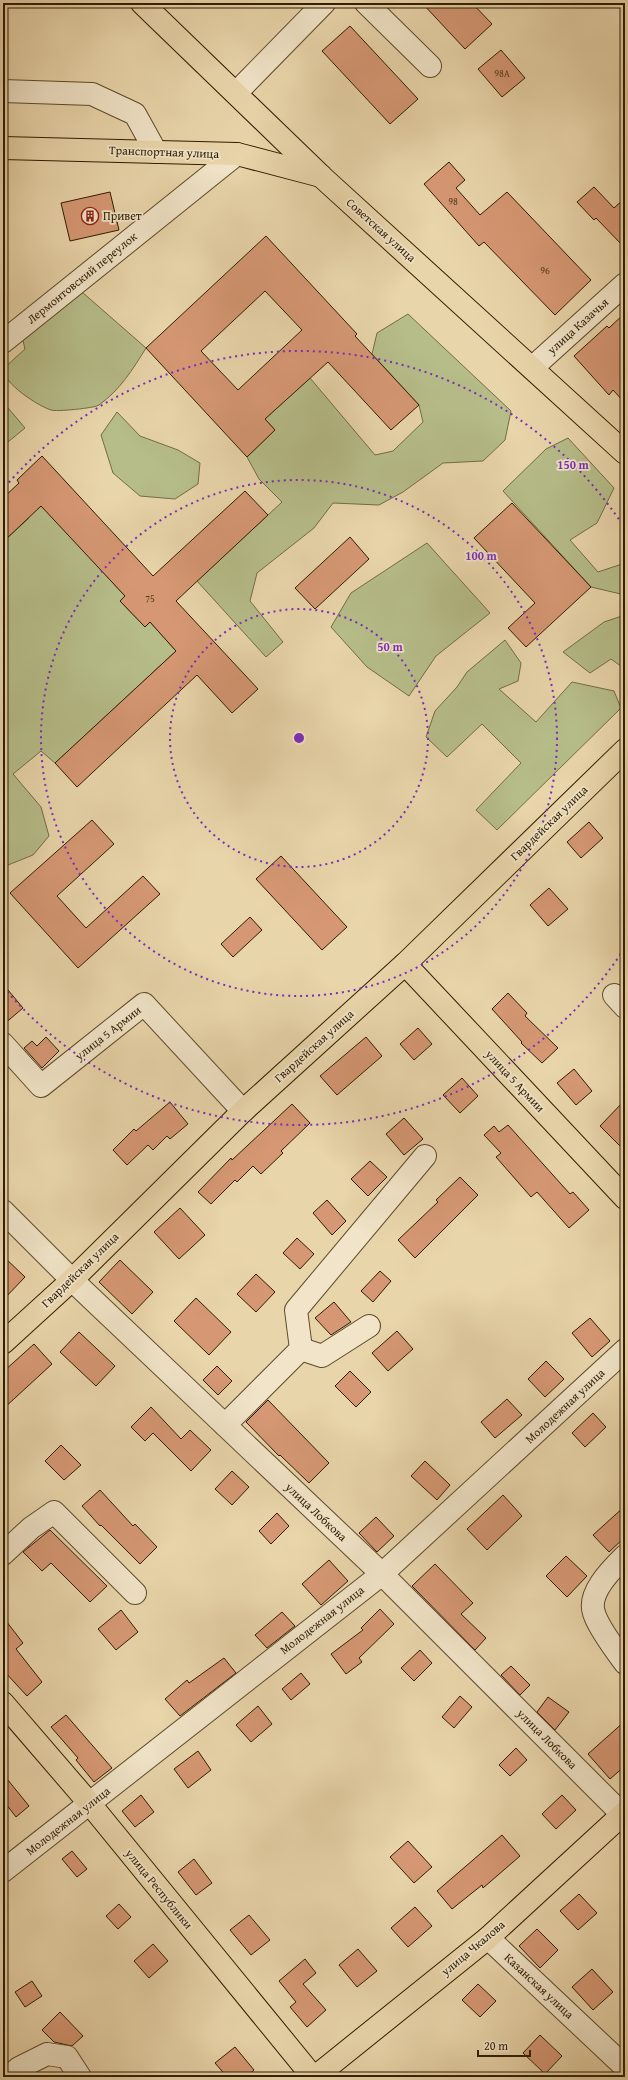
<svg xmlns="http://www.w3.org/2000/svg" width="628" height="2080" viewBox="0 0 628 2080" font-family="'Gentium Book Plus',serif">
<style>
.green{fill:#b6bd89;stroke:#726c44}
.building{fill:#d69874;stroke:#2f1c00;fill-rule:evenodd}
.lines{fill:none;stroke-linecap:round;stroke-linejoin:round}
.minor-casing{stroke:#5e4a2a;stroke-width:24}
.major-casing{stroke:#2f1c00;stroke-width:24}
.minor{stroke:#f1e4c8;stroke-width:22}
.major{stroke:#e9d5aa;stroke-width:22}
.ring{fill:none;stroke:#7b2cbf;stroke-width:2;stroke-dasharray:2 4}
.labels{text-anchor:middle;stroke-width:3.5;stroke-linejoin:round;paint-order:stroke}
.number-label{font-size:10px;fill:#593b1d}
.street-label{font-size:12px;fill:#2f1c00;stroke:#f1e4c8}
.poi-label{font-size:12px;fill:#2f1c00;stroke:#f1e4c8;text-anchor:start}
.centre{fill:#7b2cbf;stroke:#f1e4c8;stroke-width:2}
.ring-label{font-size:12px;text-anchor:middle;font-weight:bold;fill:#7b2cbf;stroke:#f1e4c8;stroke-width:3.5;stroke-linejoin:round;paint-order:stroke}
</style>
<rect width="100%" height="100%" fill="#e9d5aa"/>
<filter id="stains"><feTurbulence type="fractalNoise" baseFrequency=".005" numOctaves="4"/><feColorMatrix values="0 0 0 0 .2 0 0 0 0 .09 0 0 0 0 .02 0 0 0 .5 -.17"/></filter>
<radialGradient id="worn" r=".72"><stop offset=".6" stop-color="#630" stop-opacity="0"/><stop offset="1" stop-color="#630" stop-opacity=".3"/></radialGradient>
<!-- green -->
<g class="green">
<path d="M74,285l72,63c-13,21 -26,42 -47,57 -3,3 -44,7 -48,5 -13,-4 -48,-27 -48,-41l22,-20 -5,-21z"/>
<polygon points="408,314 511,411 505,440 483,461 443,463 403,492 379,505 333,503 314,528 257,573 250,601 283,642 266,657 197,581 282,502 259,479 247,457 275,430 265,419 310,378 375,455 393,451 423,422 419,405 372,354 377,333"/>
<polygon points="3,402 25,428 3,446"/>
<polygon points="117,412 140,436 178,450 200,463 198,484 175,499 140,496 113,473 101,435"/>
<polygon points="568,438 614,488 597,523 570,540 598,572 625,563 625,595 591,587 503,491 546,449"/>
<polygon points="29,492 125,596 120,601 145,627 150,622 176,651 55,763 41,751 13,774 41,807 49,836 33,855 3,867 3,542 29,518 16,504"/>
<polygon points="427,543 490,613 436,656 409,696 367,667 331,627 351,593"/>
<polygon points="625,615 625,669 611,659 590,673 563,652 604,622"/>
<polygon points="505,640 521,663 518,681 499,689 536,722 572,682 614,691 621,708 497,830 476,810 521,763 482,724 447,757 426,737 435,711 457,687 467,672"/>
</g>
<!-- building -->
<g class="building">
<polygon points="422,3 472,3 492,24 465,49"/>
<polygon points="350,26 418,99 390,124 322,51"/>
<polygon points="501,50 525,78 502,97 478,69"/>
<polygon points="449,162 465,180 456,188 480,215 507,192 591,280 555,315 484,242 479,246 424,184"/>
<polygon points="594,187 614,208 625,198 625,248 596,218 594,220 577,202"/>
<polygon points="110,192 119,230 70,241 61,203"/>
<path d="M266,236l91,98 -2,2 64,69 -28,25 -63,-68 -63,57 10,11 -28,27 -101,-109zM265,291l37,39 -64,60 -37,-39z"/>
<polygon points="625,313 625,403 613,390 609,395 574,356 607,326 609,328"/>
<polygon points="42,456 153,576 245,491 268,515 176,601 258,689 232,713 197,675 77,787 55,763 176,651 150,622 145,627 120,601 125,596 41,506 3,542 3,498 19,483 17,480"/>
<polygon points="512,503 591,587 526,647 508,628 535,603 474,538"/>
<polygon points="350,537 369,559 315,609 295,588"/>
<polygon points="92,820 114,844 57,896 86,928 143,876 160,894 78,968 10,893"/>
<polygon points="589,822 603,838 581,858 567,842"/>
<polygon points="281,856 347,927 322,950 256,879"/>
<polygon points="549,888 568,909 548,926 530,905"/>
<polygon points="250,917 262,930 233,957 221,944"/>
<polygon points="3,984 23,1008 3,1025"/>
<polygon points="508,993 527,1013 525,1016 558,1048 542,1063 521,1043 522,1042 492,1009"/>
<polygon points="418,1028 432,1044 414,1060 400,1044"/>
<polygon points="46,1037 59,1051 42,1068 24,1048 32,1041 37,1046"/>
<polygon points="366,1037 382,1056 337,1095 320,1076"/>
<polygon points="574,1069 592,1091 576,1105 557,1083"/>
<polygon points="462,1078 478,1096 460,1113 443,1095"/>
<polygon points="625,1100 625,1151 600,1126"/>
<polygon points="170,1102 188,1124 170,1139 167,1136 153,1150 148,1145 127,1165 113,1150 134,1129 136,1131"/>
<polygon points="292,1104 310,1123 281,1151 283,1153 261,1174 253,1166 237,1182 235,1180 211,1204 198,1192 231,1158 232,1160"/>
<polygon points="404,1118 423,1139 404,1155 386,1134"/>
<polygon points="508,1125 570,1194 573,1192 589,1210 569,1228 537,1192 531,1197 496,1157 501,1153 484,1135 494,1126 499,1132"/>
<polygon points="370,1161 387,1177 368,1196 351,1179"/>
<polygon points="460,1177 478,1195 415,1258 398,1240 438,1202 436,1200"/>
<polygon points="327,1200 346,1221 332,1235 313,1213"/>
<polygon points="180,1208 205,1235 179,1259 154,1232"/>
<polygon points="297,1238 314,1254 300,1269 283,1253"/>
<polygon points="3,1256 25,1277 3,1300"/>
<polygon points="120,1260 153,1292 132,1314 99,1282"/>
<polygon points="380,1271 391,1281 373,1302 361,1291"/>
<polygon points="256,1274 275,1292 256,1312 237,1294"/>
<polygon points="196,1298 231,1332 209,1355 174,1321"/>
<polygon points="334,1302 351,1322 331,1335 315,1318"/>
<polygon points="590,1318 610,1341 592,1357 572,1333"/>
<polygon points="397,1331 413,1349 388,1371 372,1353"/>
<polygon points="79,1332 115,1366 96,1386 60,1352"/>
<polygon points="34,1344 52,1364 3,1409 3,1372"/>
<polygon points="546,1361 564,1379 545,1397 528,1379"/>
<polygon points="217,1366 232,1381 218,1395 203,1380"/>
<polygon points="350,1371 371,1392 356,1407 335,1386"/>
<polygon points="507,1399 522,1415 495,1438 481,1422"/>
<polygon points="268,1400 329,1463 309,1483 280,1455 279,1456 246,1422"/>
<polygon points="151,1407 181,1439 190,1430 211,1450 191,1471 153,1433 145,1441 131,1427"/>
<polygon points="593,1413 606,1427 585,1447 572,1433"/>
<polygon points="61,1445 81,1465 64,1480 45,1461"/>
<polygon points="425,1461 450,1485 437,1500 411,1476"/>
<polygon points="232,1471 249,1487 232,1505 215,1489"/>
<polygon points="100,1490 133,1526 135,1524 157,1547 140,1564 101,1525 100,1526 82,1506"/>
<polygon points="503,1495 522,1516 487,1550 467,1529"/>
<polygon points="625,1506 625,1537 609,1552 593,1535"/>
<polygon points="277,1513 289,1526 271,1544 259,1531"/>
<polygon points="376,1517 394,1536 377,1552 359,1533"/>
<polygon points="50,1530 107,1586 90,1602 51,1563 42,1571 23,1552"/>
<polygon points="566,1556 587,1576 567,1597 546,1576"/>
<polygon points="329,1560 348,1581 321,1605 302,1584"/>
<polygon points="435,1564 473,1603 461,1614 486,1638 475,1650 412,1586"/>
<polygon points="380,1609 394,1624 359,1658 362,1662 346,1674 331,1654 363,1630 361,1628"/>
<polygon points="121,1610 138,1632 116,1650 98,1629"/>
<polygon points="282,1612 295,1626 267,1648 255,1635"/>
<polygon points="3,1617 23,1643 16,1649 42,1682 27,1696 3,1670"/>
<polygon points="420,1650 432,1663 414,1681 401,1668"/>
<polygon points="224,1658 236,1673 180,1716 165,1699 187,1680 189,1683"/>
<polygon points="511,1666 530,1685 520,1695 501,1675"/>
<polygon points="301,1673 310,1684 291,1700 282,1689"/>
<polygon points="460,1696 472,1707 454,1728 442,1717"/>
<polygon points="548,1697 569,1712 555,1730 537,1712"/>
<polygon points="258,1706 272,1724 251,1742 236,1725"/>
<polygon points="66,1715 112,1768 94,1782 76,1760 78,1758 51,1727"/>
<polygon points="625,1721 625,1766 610,1779 588,1754"/>
<polygon points="516,1748 527,1760 510,1776 499,1765"/>
<polygon points="198,1751 211,1770 188,1788 174,1769"/>
<polygon points="3,1774 29,1806 16,1817 3,1800"/>
<polygon points="141,1795 154,1812 135,1827 122,1811"/>
<polygon points="562,1795 576,1810 556,1829 542,1814"/>
<polygon points="502,1835 520,1856 483,1888 482,1885 452,1909 437,1891"/>
<polygon points="408,1841 432,1867 414,1883 390,1857"/>
<polygon points="72,1851 87,1869 77,1877 62,1859"/>
<polygon points="194,1859 212,1883 196,1895 178,1872"/>
<polygon points="579,1894 597,1913 578,1930 560,1911"/>
<polygon points="119,1904 131,1917 118,1929 106,1916"/>
<polygon points="415,1907 432,1926 408,1947 391,1928"/>
<polygon points="249,1915 270,1940 251,1955 230,1930"/>
<polygon points="537,1929 558,1950 540,1968 519,1946"/>
<polygon points="153,1944 168,1961 149,1978 134,1961"/>
<polygon points="358,1949 377,1971 357,1987 339,1965"/>
<polygon points="305,1959 316,1973 303,1984 326,2010 307,2027 290,2007 296,2002 279,1981"/>
<polygon points="592,1969 613,1992 593,2010 572,1987"/>
<polygon points="32,1981 42,1996 25,2007 15,1992"/>
<polygon points="478,1984 496,2001 480,2017 462,2000"/>
<polygon points="60,2012 83,2036 72,2046 54,2042 42,2030"/>
<polygon points="540,2035 562,2056 545,2074 523,2053"/>
<polygon points="235,2047 254,2070 246,2077 227,2077 215,2063"/>
</g>
<g class="lines">
<defs>
<g id="minor">
<polyline points="366,3 430,66"/>
<polyline points="3,91 92,94 135,114 156,152"/>
<polyline points="236,93 324,3"/>
<polyline points="3,342 237,154"/>
<polyline points="532,368 625,284"/>
<polyline points="614,995 625,1007"/>
<polyline points="3,1044 41,1086 144,1004 243,1111"/>
<polyline points="3,1211 72,1280 382,1574 625,1817"/>
<polyline points="301,1349 322,1356 369,1326"/>
<polyline points="225,1425 301,1349 296,1310 425,1156"/>
<polyline points="3,1554 31,1528 54,1512 135,1593"/>
<path d="M625,1556c-13,13 -38,37 -31,57 4,14 22,38 31,50"/>
<polyline points="3,1871 382,1574 625,1350"/>
<polyline points="488,1938 625,2067"/>
<polyline points="9,2077 19,2068 47,2054 67,2057 80,2077"/>
</g>
<g id="major">
<polyline points="142,3 322,177 625,453"/>
<polyline points="3,148 237,154 321,176"/>
<polyline points="405,964 625,1198"/>
<polyline points="3,1343 72,1280 243,1111 405,964 625,750"/>
<polyline points="3,1703 90,1804 313,2077"/>
<polyline points="315,2077 488,1938 625,1812"/>
</g>
</defs>
<!-- minor casing -->
<use href="#minor" class="minor-casing"/>
<!-- major casing -->
<use href="#major" class="major-casing"/>
<!-- minor -->
<use href="#minor" class="minor"/>
<!-- major -->
<use href="#major" class="major"/>
</g>
<!-- distance rings -->
<g class="ring">
<circle cx="299" cy="738" r="129"/>
<circle cx="299" cy="738" r="258"/>
<path d="M624 949A387 387 0 0 1 5 989M5 487A387 387 0 0 1 624 527"/>
</g>
<!-- icons -->
<defs>
<symbol id="building-ring" viewBox="-11 -11 22 22"><circle r="9.5" fill="#f1e4c8" stroke="#8f2418" stroke-width="1.5"/><path d="M-4-6H4V6H1V3H-1V6H-4ZM-2.5-4.3h1.7v1.8h-1.7ZM.8-4.3h1.7v1.8H.8ZM-2.5-1h1.7V.8h-1.7ZM.8-1h1.7V.8H.8Z" fill="#8f2418"/></symbol>
</defs>
<g fill-rule="evenodd">
<use href="#building-ring" x="80" y="206" width="20" height="20"/>
</g>
<g class="labels">
<!-- number labels -->
<g class="number-label">
<text x="502" y="77">98А</text>
<text x="453" y="205">98</text>
<text x="545" y="274">96</text>
<text x="150" y="602">75</text>
</g>
<!-- street labels -->
<g class="street-label">
<text transform="translate(164 152) rotate(2)" y="4">Транспортная улица</text>
<text transform="translate(381 230) rotate(42)" y="4">Советская улица</text>
<text transform="translate(82 278) rotate(-39)" y="4">Лермонтовский переулок</text>
<text transform="translate(578 326) rotate(-42)" y="4">улица Казачья</text>
<text transform="translate(549 823) rotate(-44)" y="4">Гвардейская улица</text>
<text transform="translate(108 1033) rotate(-38)" y="4">улица 5 Армии</text>
<text transform="translate(314 1046) rotate(-42)" y="4">Гвардейская улица</text>
<text transform="translate(515 1081) rotate(47)" y="4">улица 5 Армии</text>
<text transform="translate(80 1270) rotate(-44)" y="4">Гвардейская улица</text>
<text transform="translate(565 1406) rotate(-43)" y="4">Молодежная улица</text>
<text transform="translate(316 1512) rotate(43)" y="4">улица Лобкова</text>
<text transform="translate(322 1620) rotate(-38)" y="4">Молодежная улица</text>
<text transform="translate(547 1739) rotate(45)" y="4">улица Лобкова</text>
<text transform="translate(68 1821) rotate(-38)" y="4">Молодежная улица</text>
<text transform="translate(159 1889) rotate(51)" y="4">улица Республики</text>
<text transform="translate(473 1948) rotate(-40)" y="4">улица Чкалова</text>
<text transform="translate(539 1986) rotate(43)" y="4">Казанская улица</text>
</g>
<!-- poi labels -->
<g class="poi-label">
<text x="103" y="220">Привет</text>
</g>
</g>
<circle cx="299" cy="738" r="6" class="centre"/>
<g class="ring-label">
<text x="573" y="469">150 m</text>
<text x="481" y="560">100 m</text>
<text x="390" y="651">50 m</text>
</g>
<!-- margin -->
<rect width="628" height="2080" fill="none" stroke="#e9d5aa" stroke-width="16"/>
<rect x="4" y="4" width="620" height="2072" fill="none" stroke="#2f1c00" stroke-width="2"/>
<rect x="8" y="8" width="612" height="2064" fill="none" stroke="#2f1c00"/>
<!-- scale -->
<path d="M478 2050v6h52v-6" fill="none" stroke="#2f1c00" stroke-width="2"/>
<text x="484" y="2050" font-size="12" fill="#2f1c00" stroke="#f1e4c8" stroke-width="3" paint-order="stroke">20 m</text>
<rect width="100%" height="100%" filter="url(#stains)"/>
<rect width="100%" height="100%" fill="url(#worn)"/>
</svg>
